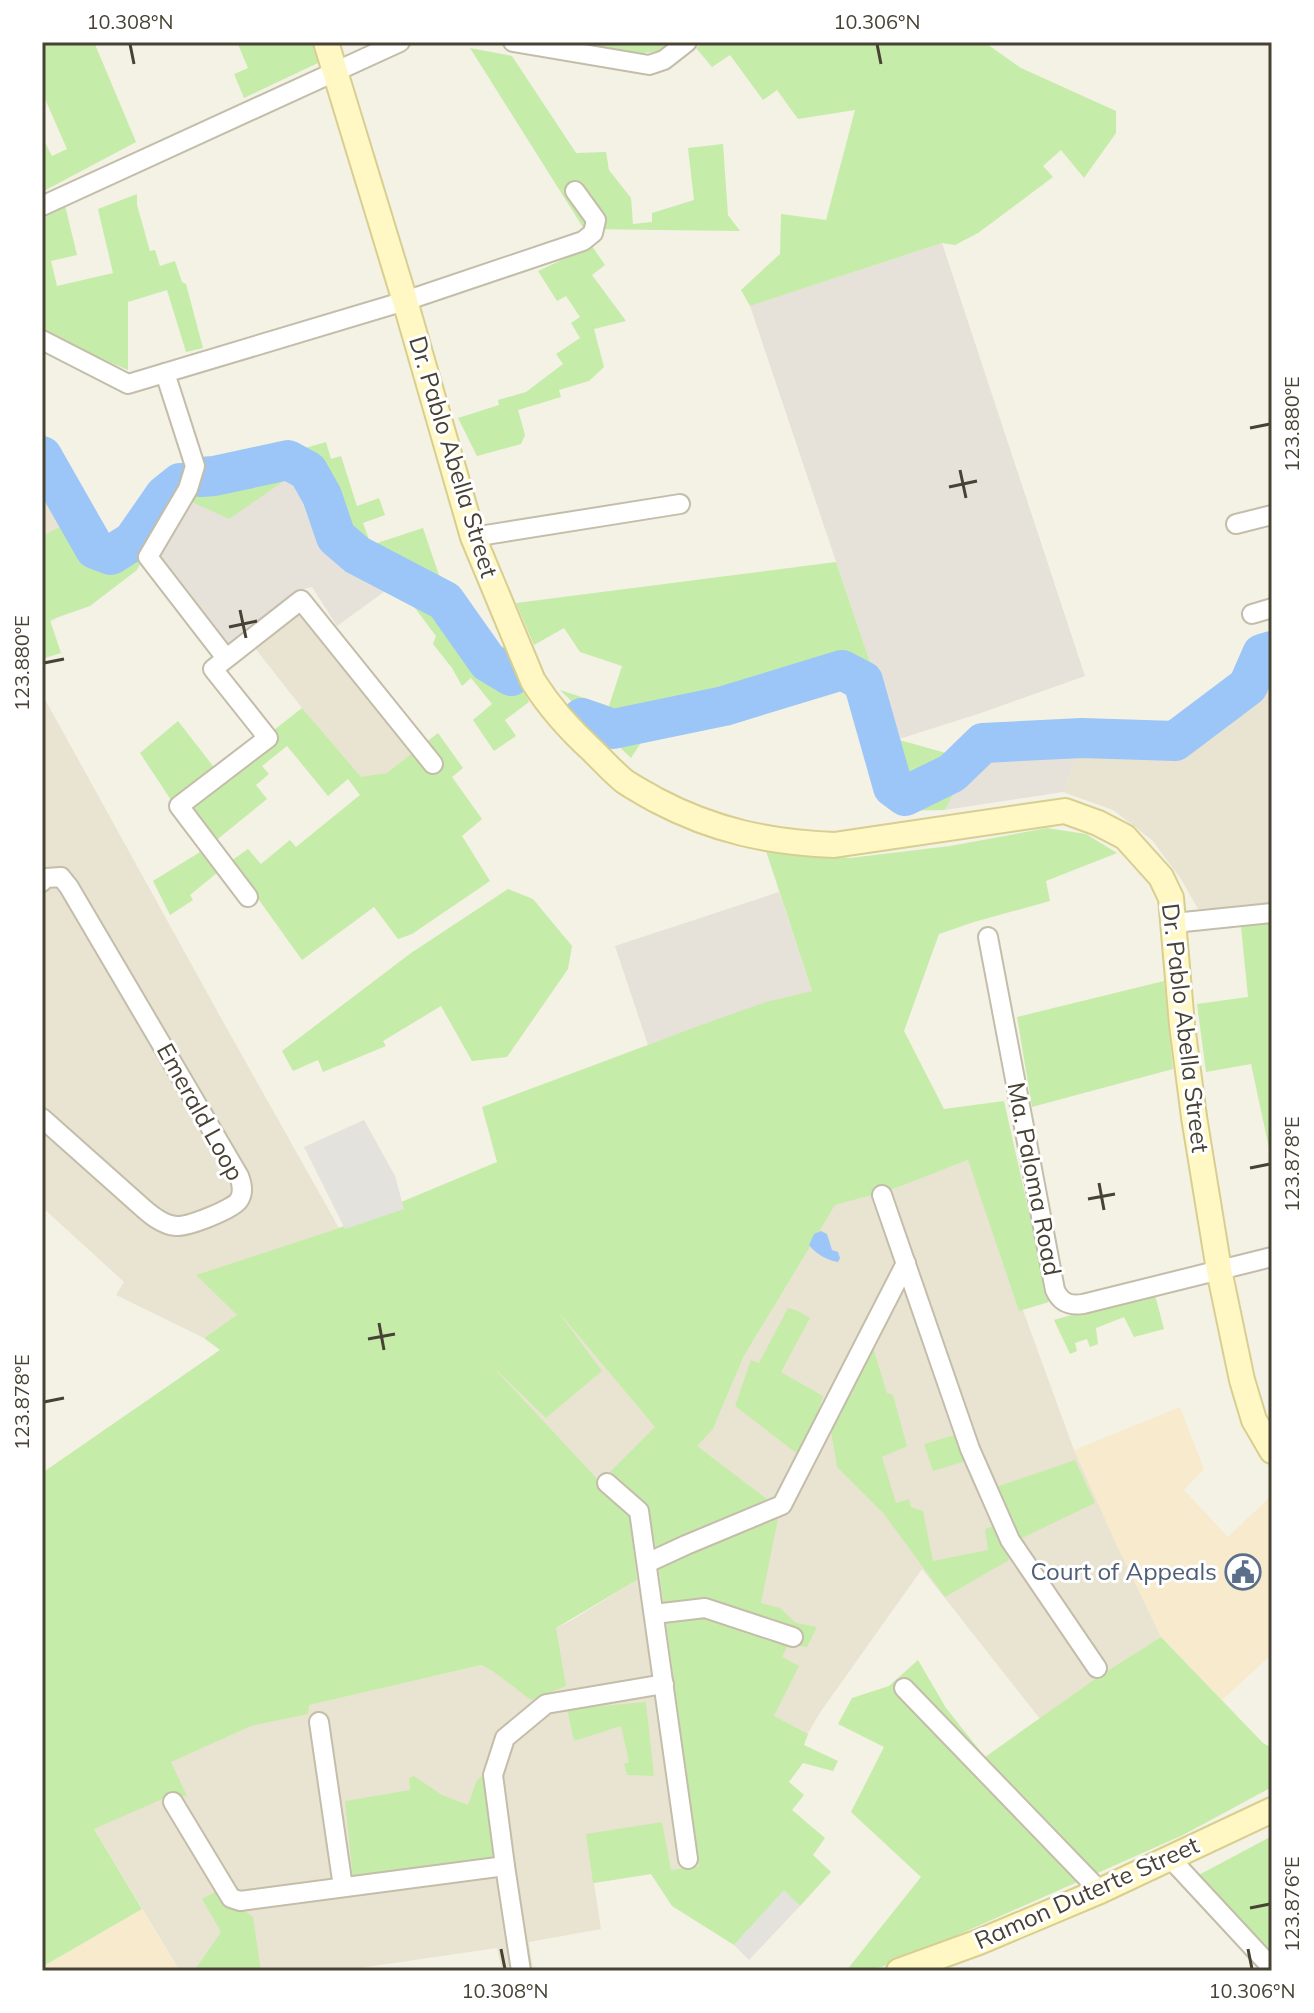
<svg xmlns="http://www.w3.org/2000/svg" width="1314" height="2013" viewBox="0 0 1314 2013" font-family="Mulish,sans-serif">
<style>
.residential{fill:#e9e4d2}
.commercial{fill:#f8ebcd}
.industrial{fill:#e6e2da}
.green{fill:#c6eca9}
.parking{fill:#e4e2dd}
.water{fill:#9bc6f7}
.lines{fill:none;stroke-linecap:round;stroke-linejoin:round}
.river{stroke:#9bc6f7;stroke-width:40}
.street-casing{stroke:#c3bda9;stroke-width:22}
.secondary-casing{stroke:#d8ce90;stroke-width:28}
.street{stroke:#fff;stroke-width:18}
.secondary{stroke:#fff8c4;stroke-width:24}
.ticks{fill:none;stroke:#474234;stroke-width:3}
.labels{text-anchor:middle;stroke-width:6;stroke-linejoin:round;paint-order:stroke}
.street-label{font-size:24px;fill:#474234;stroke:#fff}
.service-label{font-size:24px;fill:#4e5e75;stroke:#fff;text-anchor:end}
.neatline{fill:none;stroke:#474234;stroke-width:3}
.ticks-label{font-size:20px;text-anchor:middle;fill:#474234}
</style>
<rect width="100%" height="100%" fill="#f4f1e5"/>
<!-- residential -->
<g class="residential">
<polygon points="42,465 96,556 83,600 42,628"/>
<polygon points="300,590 437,764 381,809 244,634"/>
<polygon points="1272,654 1272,905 1198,909 1181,879 1152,840 1113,810 1063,792 1082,743 1141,749 1184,741 1249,690 1269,655"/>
<polygon points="42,694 226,1027 339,1228 197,1275 238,1315 204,1338 116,1295 124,1282 42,1207"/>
<polygon points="968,1160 1074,1450 1161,1637 1040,1719 922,1569 819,1714 798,1751 744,1859 594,1883 601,1929 529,1942 533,1971 502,1971 497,1948 339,1971 180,1971 54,1763 483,1665 572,1620 637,1580 628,1513 474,1348 543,1293 713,1429 744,1356 834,1205 891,1190"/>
</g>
<!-- commercial -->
<g class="commercial">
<polygon points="1180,1407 1204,1469 1184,1490 1228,1537 1272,1495 1272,1654 1222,1700 1161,1637 1117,1546 1074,1450"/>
<polygon points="142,1909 180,1971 42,1971 42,1967"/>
</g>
<!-- industrial -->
<g class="industrial">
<polygon points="942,243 1085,676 981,713 896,740 750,306"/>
<polygon points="292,472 354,561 395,584 337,626 312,587 300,590 229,648 157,552 198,482"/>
<polygon points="1082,743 1063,792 945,810 971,760 1057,744"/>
<polygon points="779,892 812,991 648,1045 615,946"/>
</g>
<!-- green -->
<g class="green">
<polygon points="42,42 94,42 136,142 42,192 42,141 44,141 52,156 67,149 42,92"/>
<polygon points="237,42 313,42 320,62 244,98 234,74 248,68"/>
<path d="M573,42h105c-32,21 -70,7 -105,0z"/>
<polygon points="704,42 984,42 1021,68 1116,111 1116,133 1084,178 1061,150 1043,166 1053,177 978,233 955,245 942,243 750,306 741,290 780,254 781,214 826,220 855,110 798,119 777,90 763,100 730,55 712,67 696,48"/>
<polygon points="470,48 512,56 576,153 606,152 609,170 631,198 633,224 652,222 652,213 694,200 688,148 723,144 728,215 740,231 584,229"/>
<polygon points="137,194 137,205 150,251 155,250 160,266 175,261 182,282 186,284 203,348 186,352 167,290 128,302 128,370 42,334 42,211 64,201 77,255 51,261 57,286 113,273 98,209"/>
<polygon points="592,246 605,265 592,275 626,321 594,329 604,367 589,381 559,390 561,397 518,410 525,435 521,444 477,456 458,418 499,405 498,400 526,392 563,364 556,354 580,338 571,323 580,317 566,296 557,301 538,271"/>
<polygon points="326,442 331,459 341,456 357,506 379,498 385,515 363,523 371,545 423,528 442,584 461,595 484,653 504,646 529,702 505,720 516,736 494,751 473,720 492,704 471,678 462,686 452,668 433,644 436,636 396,583 354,561 291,476 229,519 192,502 169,503 137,570 90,606 50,620 61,653 42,659 42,536 80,517 100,543 121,531 166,472 205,469 235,459 238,467"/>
<polygon points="836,562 896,739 971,760 945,810 894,811 858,703 833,682 689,717 666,730 653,724 631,758 560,690 609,706 622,666 580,652 564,628 534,645 516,603"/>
<polygon points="302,708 361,777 387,773 438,733 463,768 452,777 482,819 462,836 490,881 412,934 398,939 374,907 302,960 231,861 248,849 261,864 290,840 296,847 360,795 348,779 328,796 287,746 262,766 269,774 256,785 267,799 214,842 190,808 278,735 274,730"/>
<polygon points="178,721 216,770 173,803 140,753"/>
<polygon points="1047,828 1086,834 1117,853 1046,881 1050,901 974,922 939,934 904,1031 944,1109 1004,1101 1049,1302 1019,1311 968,1160 891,1190 835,1205 744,1356 713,1429 697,1446 775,1505 658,1555 645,1509 607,1475 655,1427 557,1310 602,1371 546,1418 491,1365 629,1513 637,1580 556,1628 566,1686 531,1700 494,1672 482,1665 309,1705 308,1714 251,1726 171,1762 187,1796 167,1797 94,1829 142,1909 42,1967 42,1473 220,1350 204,1338 237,1315 196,1275 339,1228 497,1162 482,1107 712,1021 766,1002 812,991 765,848 850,858 950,846"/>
<polygon points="200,852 218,872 190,895 193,900 170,915 153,881"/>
<polygon points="508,889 533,899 572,946 568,969 507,1057 472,1061 441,1006 383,1041 386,1046 323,1072 318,1060 293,1071 282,1051 411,953"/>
<polygon points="1272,905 1272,1162 1251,1064 1206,1072 1197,1004 1248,997 1239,907"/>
<polygon points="1164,981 1173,1069 1032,1107 1017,1017"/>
<polygon points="1154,1291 1164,1329 1134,1337 1124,1317 1096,1328 1098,1344 1090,1347 1087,1339 1075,1343 1077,1351 1070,1354 1054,1320"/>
<polygon points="788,1308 798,1311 810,1318 781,1372 823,1396 805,1453 795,1452 735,1406 751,1360 759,1363"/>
<polygon points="872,1344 887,1393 893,1395 907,1446 882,1457 896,1503 909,1499 911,1507 923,1511 933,1561 988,1550 985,1529 994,1526 1009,1560 945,1597 884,1514 837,1467 831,1431"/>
<polygon points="958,1434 966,1461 933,1471 924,1444"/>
<polygon points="1075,1460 1095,1503 1020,1539 996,1487"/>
<polygon points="778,1519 761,1603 780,1608 796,1623 817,1627 807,1647 788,1645 782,1657 799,1666 774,1716 808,1734 804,1745 838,1761 833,1771 803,1763 789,1782 804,1795 792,1810 825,1838 813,1855 831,1872 800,1906 784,1891 734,1945 672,1906 651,1874 593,1883 586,1834 662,1822 671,1870 699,1866 658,1563"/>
<polygon points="1161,1637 1263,1743 1272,1748 1272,1787 1183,1835 897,1962 867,1971 846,1971 921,1877 851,1812 884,1747 838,1724 852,1698 889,1686 918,1660 946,1708 985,1757 1098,1677"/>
<polygon points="646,1702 654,1776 627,1775 624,1764 629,1762 621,1726 574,1741 567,1709"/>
<polygon points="485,1774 495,1857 353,1879 345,1801 410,1790 409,1778 414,1776 442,1795 468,1805 477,1780"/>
<polygon points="1272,1836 1272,1960 1195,1877"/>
<polygon points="217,1891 253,1917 261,1971 194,1971 221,1932 202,1899"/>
</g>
<!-- parking -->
<g class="parking">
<polygon points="364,1120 395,1176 404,1209 345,1229 304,1147"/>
<polygon points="784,1890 800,1906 749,1960 734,1945"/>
</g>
<!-- water -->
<path class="water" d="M821,1231l6,3 5,16 6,2 2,6 -2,4c-10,-1 -23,-9 -29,-17l5,-11z"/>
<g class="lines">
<!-- river -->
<g class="river">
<polyline points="42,456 95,549 111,555 133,541 165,495 180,483"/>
<polyline points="201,477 214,476 288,460 308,471 322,496 336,537 357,555 445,601 488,662 511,676"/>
<polyline points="582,718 613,729 724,706 842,670 863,681 893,787 905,796 952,773 983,743 1082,738 1175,741 1248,686 1262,654 1272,651"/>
</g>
<defs>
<g id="street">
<polyline points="513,42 649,65 664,60 687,42"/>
<polyline points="42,206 400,42"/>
<polyline points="42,340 128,384 405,301 583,241 593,233 596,220 575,191"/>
<polyline points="165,373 195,466 188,489 148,557 226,658"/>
<polyline points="1236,524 1272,515"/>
<polyline points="473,537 680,504"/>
<polyline points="1252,614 1272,608"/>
<path d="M42,882l4,-4 15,-1 8,10 170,289c3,8 5,16 0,24 -5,9 -51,27 -63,26 -13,-1 -24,-10 -33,-18l-101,-90"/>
<polyline points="248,897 179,806 268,738 213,669 301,600 433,764"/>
<polyline points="1174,923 1272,913"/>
<path d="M988,937l67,353c6,13 15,16 28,14l189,-47"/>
<polyline points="882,1195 970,1449 1010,1540 1097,1668"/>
<polyline points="607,1483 639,1511 688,1859"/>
<polyline points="647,1563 686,1545 782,1505 906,1263"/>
<polyline points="654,1614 705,1608 793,1637"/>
<polyline points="904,1688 1100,1891"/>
<polyline points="319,1722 343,1887"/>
<polyline points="173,1802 231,1898 240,1901 505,1866"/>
<polyline points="1170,1858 1272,1968"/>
<polyline points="521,1971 505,1866 493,1775 505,1738 546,1704 664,1684"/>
</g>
<g id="secondary">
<path d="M326,42l79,259 68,236 60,144c17,27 37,49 60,70 10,10 20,21 31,30 10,7 22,13 32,19 59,31 112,42 178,45l231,-34 33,12 27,14 36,40 10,21 11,127 12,92 25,153 23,110 12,40 18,31"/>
<polyline points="899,1971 979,1942 1100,1891 1272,1810"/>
</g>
</defs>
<!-- street casing -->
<use href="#street" class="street-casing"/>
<!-- secondary casing -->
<use href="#secondary" class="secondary-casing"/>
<!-- street -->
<use href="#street" class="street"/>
<!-- secondary -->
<use href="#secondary" class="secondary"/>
</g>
<!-- ticks -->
<path class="ticks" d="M130,44l4,20M877,44l4,20M1250,428l20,-4M960,470l6,28M949,487l28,-6M240,610l6,28M229,627l28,-6M44,663l20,-4M1250,1168l20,-4M1099,1183l5,27M1088,1199l27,-5M379,1323l5,27M368,1339l27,-5M44,1402l20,-4M1250,1908l20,-4M501,1949l4,20M1248,1949l4,20"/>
<!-- icons -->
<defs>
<symbol id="civic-ring" viewBox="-11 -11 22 22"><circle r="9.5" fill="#fff" stroke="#5c6f8a" stroke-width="1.5"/><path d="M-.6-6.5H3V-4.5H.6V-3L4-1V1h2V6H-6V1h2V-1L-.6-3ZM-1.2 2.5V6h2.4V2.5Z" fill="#5c6f8a"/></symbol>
</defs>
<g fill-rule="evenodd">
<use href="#civic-ring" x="1223" y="1552" width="40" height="40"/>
</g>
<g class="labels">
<!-- street labels -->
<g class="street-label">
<text transform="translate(453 457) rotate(73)" y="8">Dr. Pablo Abella Street</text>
<text transform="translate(1185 1028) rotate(83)" y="8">Dr. Pablo Abella Street</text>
<text transform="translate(200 1112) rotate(61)" y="8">Emerald Loop</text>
<text transform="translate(1034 1179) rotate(79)" y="8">Ma. Paloma Road</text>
<text transform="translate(1087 1893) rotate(-24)" y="8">Ramon Duterte Street</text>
</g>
<!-- service labels -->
<g class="service-label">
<text x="1217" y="1580">Court of Appeals</text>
</g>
</g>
<!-- border -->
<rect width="1314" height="2013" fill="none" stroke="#ffffff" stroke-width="88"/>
<rect x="44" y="44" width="1226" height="1925" class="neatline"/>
<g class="ticks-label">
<text x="130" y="29">10.308°N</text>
<text x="877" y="29">10.306°N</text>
<text transform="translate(1292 424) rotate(-90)" y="7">123.880°E</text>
<text transform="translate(22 663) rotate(-90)" y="7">123.880°E</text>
<text transform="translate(1292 1164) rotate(-90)" y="7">123.878°E</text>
<text transform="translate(22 1402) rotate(-90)" y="7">123.878°E</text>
<text transform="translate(1292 1904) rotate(-90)" y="7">123.876°E</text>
<text x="505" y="1998">10.308°N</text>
<text x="1252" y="1998">10.306°N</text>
</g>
</svg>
